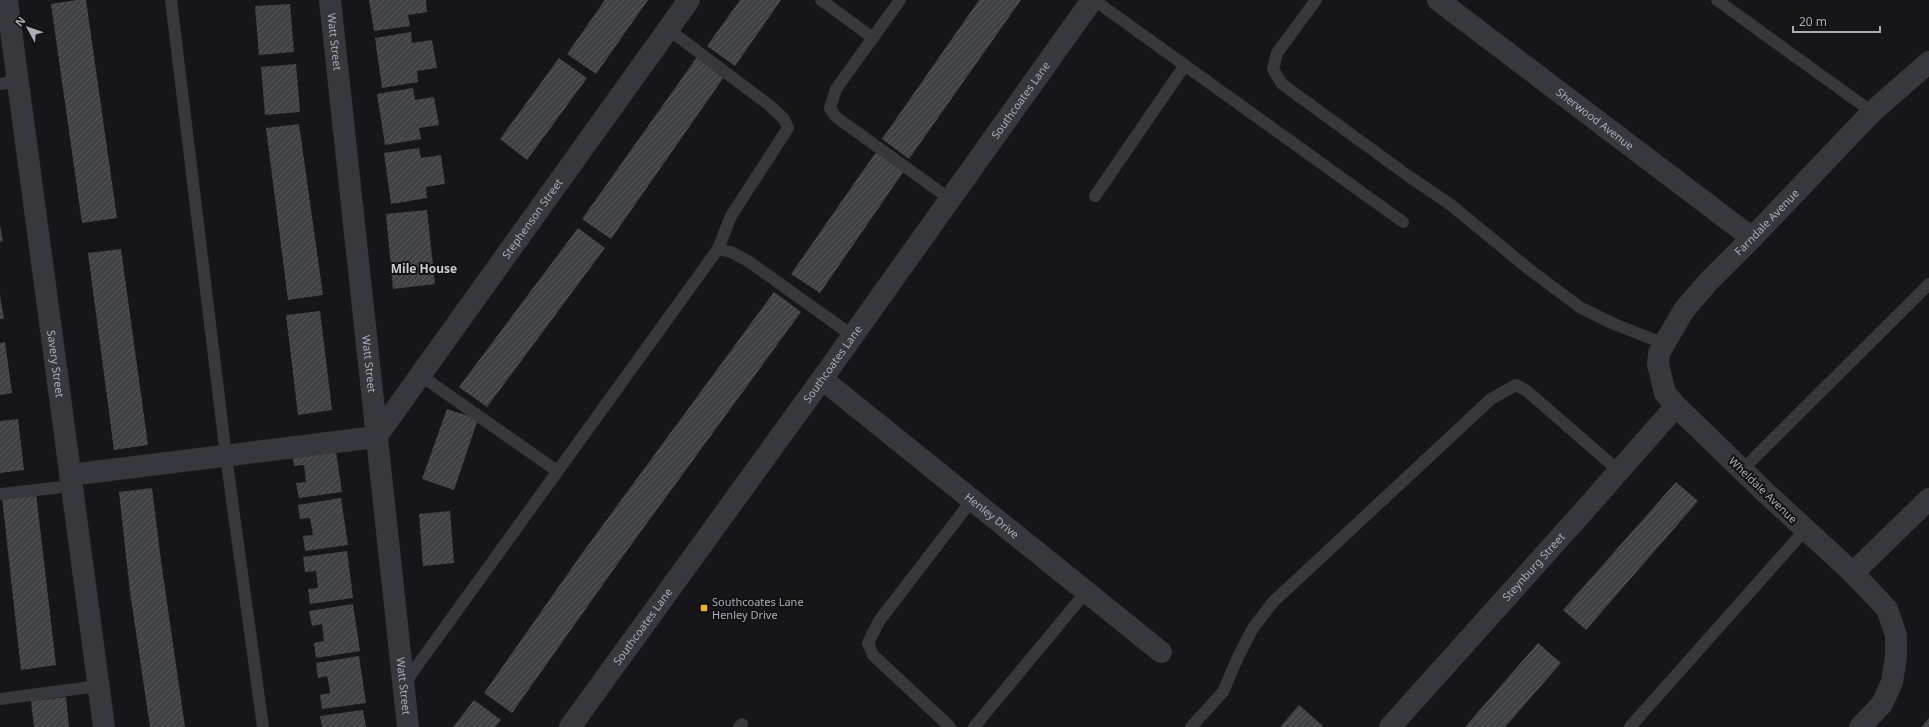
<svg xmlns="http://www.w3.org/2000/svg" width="1929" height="727" viewBox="0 0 1929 727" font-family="'Noto Sans',sans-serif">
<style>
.building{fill:url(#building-hatch)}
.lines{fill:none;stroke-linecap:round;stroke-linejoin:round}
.service{stroke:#37383d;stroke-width:12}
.minor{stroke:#37383d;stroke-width:22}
.tertiary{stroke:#37383d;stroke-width:22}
.poi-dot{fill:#f2b134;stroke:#111113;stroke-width:1.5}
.labels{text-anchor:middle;stroke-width:4;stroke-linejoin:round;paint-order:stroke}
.street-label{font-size:11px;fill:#a8adb8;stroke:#111113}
.poi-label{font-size:11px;fill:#a8adb8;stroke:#111113;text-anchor:start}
.neighbourhood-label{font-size:12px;font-weight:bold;fill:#c9ccd4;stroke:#111113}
</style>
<defs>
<pattern id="building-hatch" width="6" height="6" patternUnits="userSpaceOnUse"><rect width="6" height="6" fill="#404145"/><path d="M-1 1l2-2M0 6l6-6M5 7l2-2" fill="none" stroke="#595a5e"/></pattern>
</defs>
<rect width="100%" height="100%" fill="#161618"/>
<!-- building -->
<g class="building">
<polygon points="77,0 86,0 117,218 82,223 51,4"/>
<polygon points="369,0 426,0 427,12 408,15 410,26 374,31"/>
<polygon points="605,0 648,0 596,74 567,54"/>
<polygon points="740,0 781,0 735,66 707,46"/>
<polygon points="979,0 1021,0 909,159 882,139"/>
<polygon points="290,4 294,52 259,55 255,6"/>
<polygon points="411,32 412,43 432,40 437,68 417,71 418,82 382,88 375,38"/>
<polygon points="697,57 724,77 611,239 582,219"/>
<polygon points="559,58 587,78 527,160 500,139"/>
<polygon points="296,64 300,112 265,115 261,67"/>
<polygon points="413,88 415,100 434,97 439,125 419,128 421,139 385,145 377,94"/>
<polygon points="299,124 323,295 288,300 266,128"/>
<polygon points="419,148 421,158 441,155 445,184 426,187 427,198 391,204 384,153"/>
<polygon points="876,152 904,171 820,293 791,274"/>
<polygon points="427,210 435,284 393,289 386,214"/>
<polygon points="0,225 3,241 0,242"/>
<polygon points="578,228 605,248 487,407 459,387"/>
<polygon points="121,249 148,445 114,450 88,253"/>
<polygon points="774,292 801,312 626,552 512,713 484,693 583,552"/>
<polygon points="0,295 4,319 0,319"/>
<polygon points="320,311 332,410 298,415 286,315"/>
<polygon points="5,342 12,393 0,395 0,343"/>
<polygon points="447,409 478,419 454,490 422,479"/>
<polygon points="18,419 24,470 0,473 0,421"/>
<polygon points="335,445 342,492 299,498 296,483 306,482 304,465 294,466 292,451"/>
<polygon points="1676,482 1698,501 1586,630 1563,610"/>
<polygon points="152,488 161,561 185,727 150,727 130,592 119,492"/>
<polygon points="36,493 56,665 21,670 2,497"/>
<polygon points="341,498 348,545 305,551 303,536 313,535 310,518 300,519 298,505"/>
<polygon points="450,511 454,563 423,566 419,514"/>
<polygon points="347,551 353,598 310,604 308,589 318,588 316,571 305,572 303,557"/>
<polygon points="353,604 360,651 316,658 314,643 324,641 322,624 312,626 309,611"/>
<polygon points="1538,643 1561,663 1505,727 1465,727"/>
<polygon points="359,656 366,703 322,709 320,695 330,693 329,685 327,676 318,678 316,663"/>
<polygon points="66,697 69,727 34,727 31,701"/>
<polygon points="474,700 501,720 495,727 453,727"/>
<polygon points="1299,705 1323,726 1322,727 1280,727"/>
<polygon points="363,710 366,727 322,727 320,716"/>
<polygon points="1929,718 1929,727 1921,727"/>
</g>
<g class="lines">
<!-- service -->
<g class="service">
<polyline points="171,0 226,456 263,727"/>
<polyline points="821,0 873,38"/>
<polyline points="900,0 836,89 830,108 836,117 950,199"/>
<polyline points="1094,0 1403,222"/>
<polyline points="1316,0 1277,53 1273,69 1282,84 1407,175 1451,205 1530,270 1581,308 1614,324 1665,344"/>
<polyline points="1717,0 1872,112"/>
<polyline points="668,29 769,105 784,119 788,128 731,216 718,249"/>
<polyline points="0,84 17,81"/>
<polyline points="1095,196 1185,65"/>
<polyline points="420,375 557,471"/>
<polyline points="1742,470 1929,284"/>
<polyline points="0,494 72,486"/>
<polyline points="404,684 718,249 731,252 748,261 853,336"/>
<polyline points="0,699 98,686"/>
<polyline points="739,727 742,724"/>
<polyline points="950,727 873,655 868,643 879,621 972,500"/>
<polyline points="974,727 1086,592"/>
<polyline points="1191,727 1223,692 1238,657 1253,628 1273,602 1491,399 1516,385 1527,391 1619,471"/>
<polyline points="1630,727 1805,530"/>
</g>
<!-- minor -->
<g class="minor">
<path id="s1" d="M7,0l97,727"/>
<path id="s2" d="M330,0l78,727"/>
<path id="s3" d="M1438,0l314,238"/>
<path id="s4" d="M822,379l339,273"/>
<path id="s5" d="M70,475l306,-38 313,-437"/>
<polyline points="1853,573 1929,499"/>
<path id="s6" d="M1390,727l192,-214 94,-107"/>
<path id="s7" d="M1860,727l22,-23 10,-22 4,-25v-22l-9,-26 -34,-36 -87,-80 -90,-87 -11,-13 -7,-29 1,-11 25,-43 24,-28 44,-44 120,-126 57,-50"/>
</g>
<!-- tertiary -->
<path class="tertiary" id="s8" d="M570,727l252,-348 270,-379"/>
</g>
<!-- markers -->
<rect class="poi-dot" x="700" y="604" width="8" height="8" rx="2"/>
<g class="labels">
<!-- street labels -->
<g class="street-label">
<text dy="4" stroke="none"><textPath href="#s2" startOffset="42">Watt Street</textPath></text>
<text dy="4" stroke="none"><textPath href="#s8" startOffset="772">Southcoates Lane</textPath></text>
<text dy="4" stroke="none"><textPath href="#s3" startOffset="197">Sherwood Avenue</textPath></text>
<text dy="4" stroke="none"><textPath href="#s5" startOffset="577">Stephenson Street</textPath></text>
<text dy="4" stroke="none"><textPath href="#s7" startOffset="652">Farndale Avenue</textPath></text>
<text dy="4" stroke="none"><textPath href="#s1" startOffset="367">Savery Street</textPath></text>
<text dy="4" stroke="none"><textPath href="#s2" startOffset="366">Watt Street</textPath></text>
<text dy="4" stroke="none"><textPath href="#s8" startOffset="448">Southcoates Lane</textPath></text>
<text transform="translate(1763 490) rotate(44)" y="4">Wheldale Avenue</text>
<text dy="4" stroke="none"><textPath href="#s4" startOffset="218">Henley Drive</textPath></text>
<text dy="4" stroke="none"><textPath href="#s6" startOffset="215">Steynburg Street</textPath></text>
<text dy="4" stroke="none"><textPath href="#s8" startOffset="124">Southcoates Lane</textPath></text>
<text dy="4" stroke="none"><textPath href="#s2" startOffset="690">Watt Street</textPath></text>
</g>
<!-- poi labels -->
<g class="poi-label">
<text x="712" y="606">Southcoates Lane<tspan x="712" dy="13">Henley Drive</tspan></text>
</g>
<!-- neighbourhood labels -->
<g class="neighbourhood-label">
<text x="424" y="273">Mile House</text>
</g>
</g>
<!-- north arrow -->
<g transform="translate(28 28) rotate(310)" stroke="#111113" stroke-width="3" paint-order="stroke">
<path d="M0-3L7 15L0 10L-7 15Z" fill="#a8adb8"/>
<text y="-6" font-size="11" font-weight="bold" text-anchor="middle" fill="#a8adb8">N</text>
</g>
<!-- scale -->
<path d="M1793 26v6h87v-6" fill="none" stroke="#a8adb8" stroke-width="2"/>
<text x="1799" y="26" font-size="12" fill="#a8adb8" stroke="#111113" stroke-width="3" paint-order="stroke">20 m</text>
</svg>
